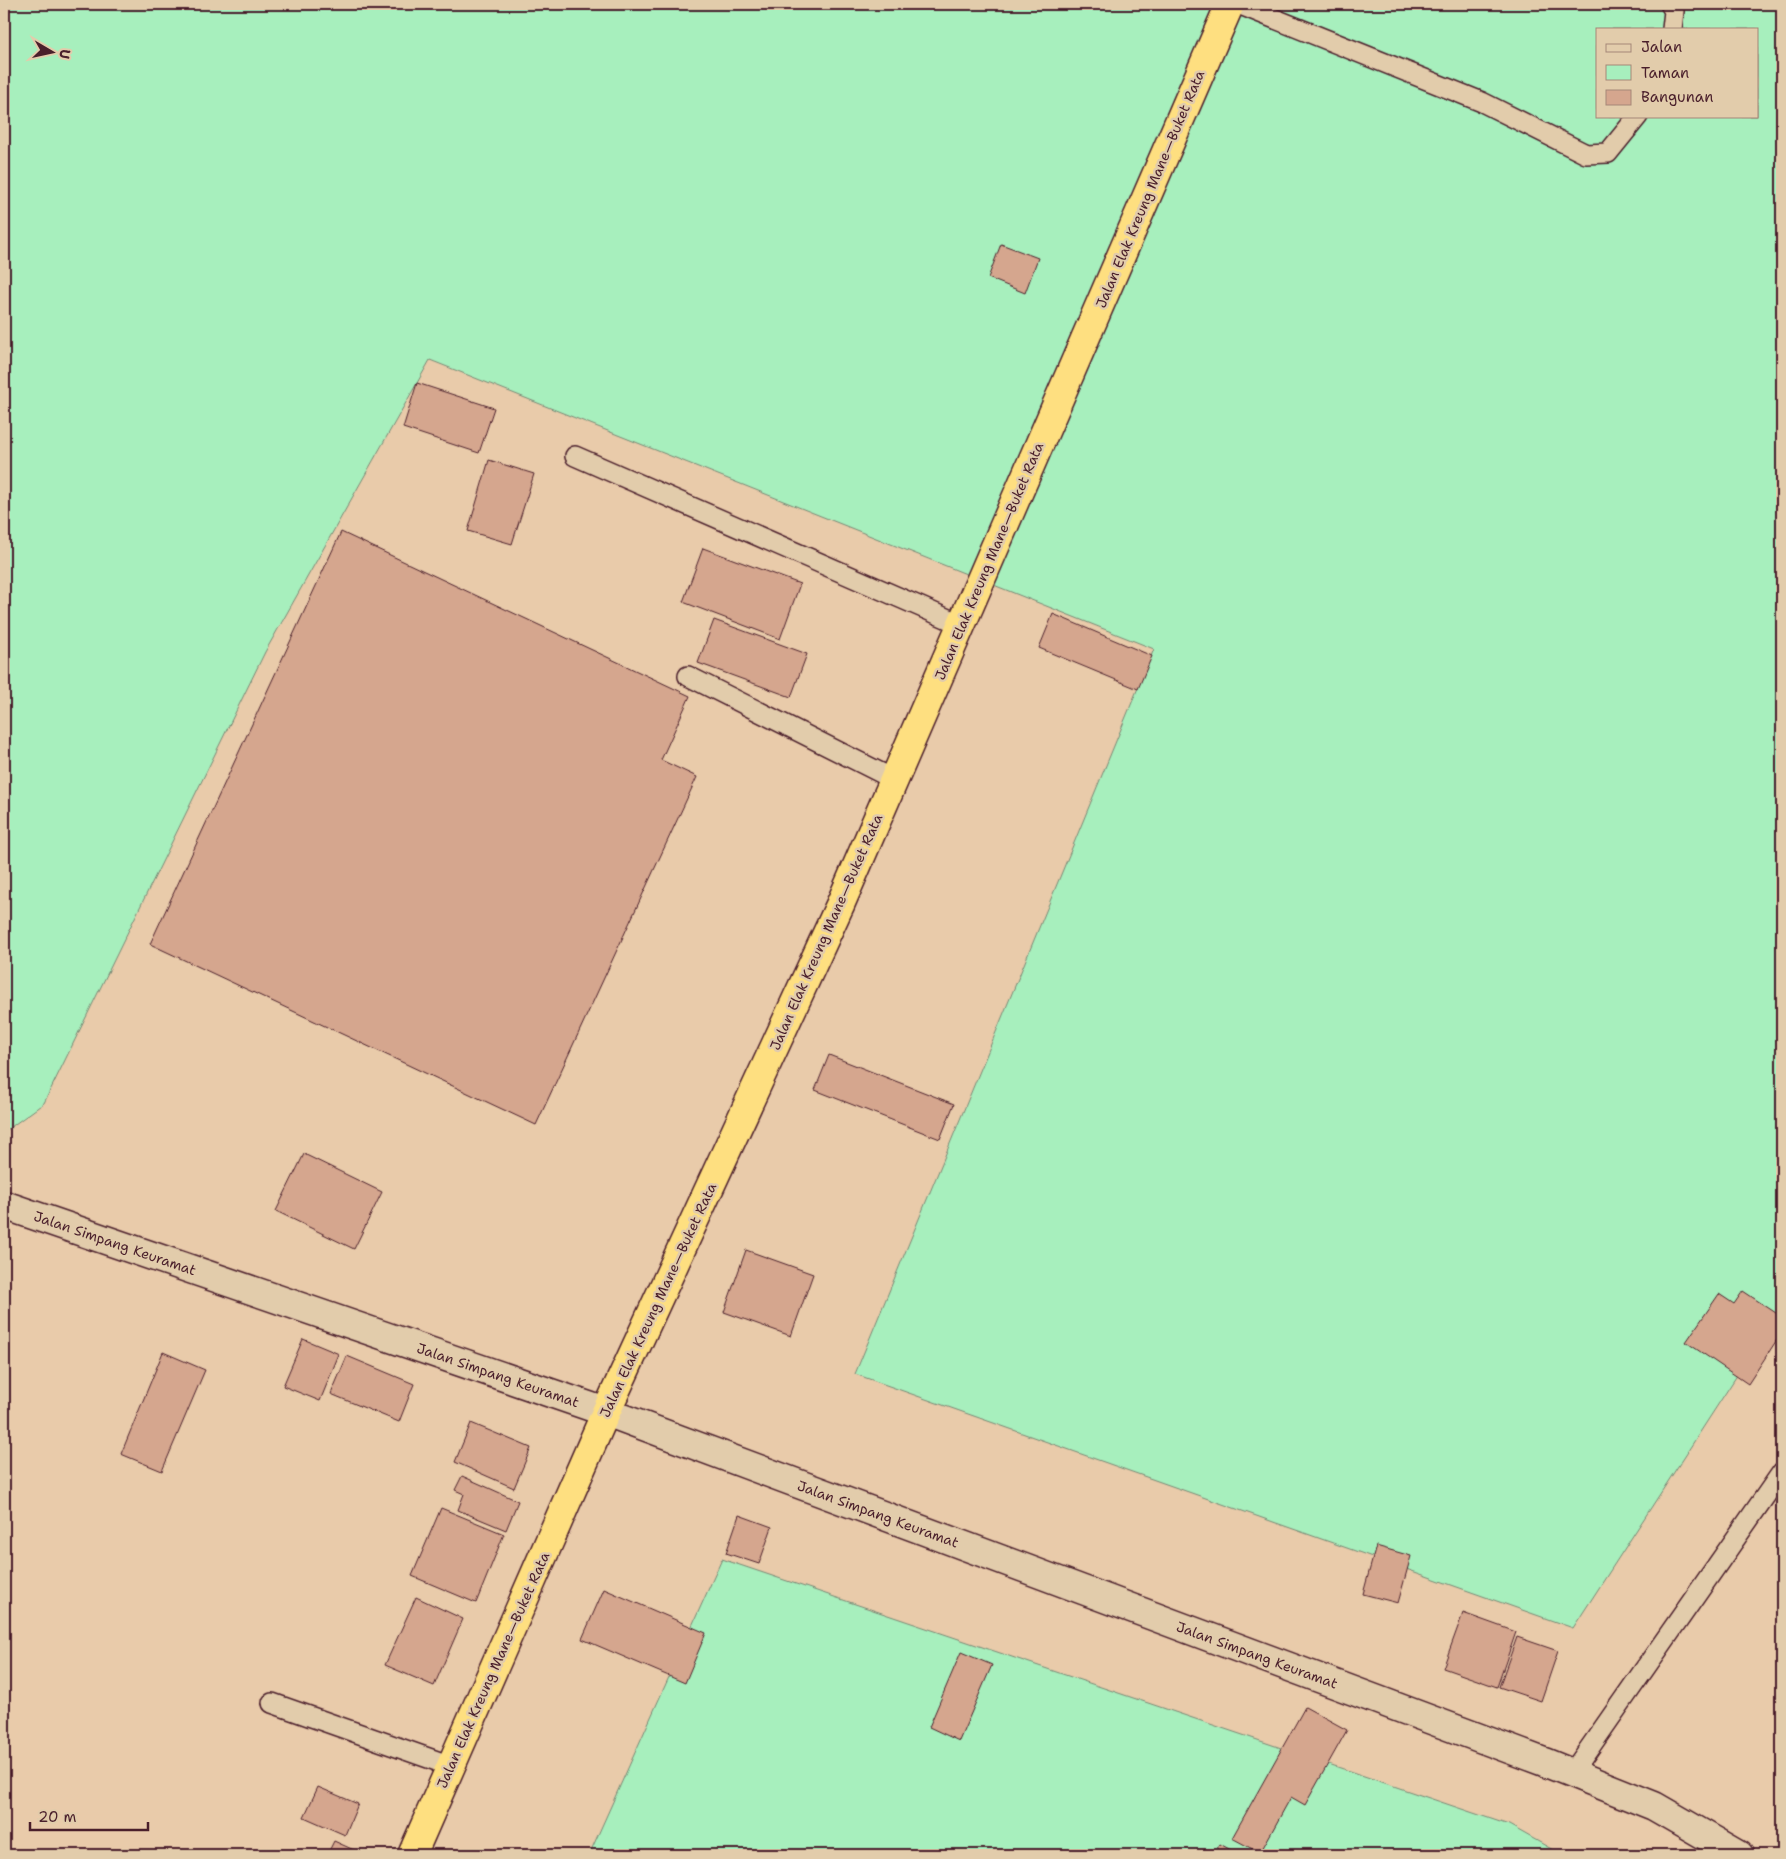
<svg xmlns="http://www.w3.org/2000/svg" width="1786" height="1859" viewBox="0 0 1786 1859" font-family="'Shantell Sans',sans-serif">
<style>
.green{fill:#a7efbd;stroke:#788774;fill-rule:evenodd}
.building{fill:#d5a68e;stroke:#4a1f2b}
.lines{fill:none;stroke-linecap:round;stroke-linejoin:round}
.lane-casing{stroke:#4a1f2b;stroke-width:22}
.secondary-casing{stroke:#4a1f2b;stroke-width:31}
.highway-casing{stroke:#4a1f2b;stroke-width:31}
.lane{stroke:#e2ccab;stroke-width:19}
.secondary{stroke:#e2ccab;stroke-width:28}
.highway{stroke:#fedf80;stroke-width:28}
.labels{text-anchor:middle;stroke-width:5;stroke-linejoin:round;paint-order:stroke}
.street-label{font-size:14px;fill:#4a1f2b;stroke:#e2ccab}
</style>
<rect width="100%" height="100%" fill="#e9cbaa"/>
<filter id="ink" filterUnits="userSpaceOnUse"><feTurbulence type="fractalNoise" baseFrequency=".02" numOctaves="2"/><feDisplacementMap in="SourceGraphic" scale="10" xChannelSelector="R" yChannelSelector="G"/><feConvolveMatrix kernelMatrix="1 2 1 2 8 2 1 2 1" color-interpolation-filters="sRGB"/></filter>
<g filter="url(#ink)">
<!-- green -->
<g class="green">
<path d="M4,4h1778v1302l-209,322 -718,-254 299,-725 -724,-289 -165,292 -221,451 -40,29zM1597,29h160v87h-160z"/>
<polygon points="722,1559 1509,1825 1562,1855 589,1855"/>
</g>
<!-- building -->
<g class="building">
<polygon points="1001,244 1038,258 1025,293 988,278"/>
<polygon points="417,383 494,408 479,453 403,428"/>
<polygon points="489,460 534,474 512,544 468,531"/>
<polygon points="341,532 690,696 661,760 697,777 536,1125 150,944"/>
<polygon points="703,548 800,584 780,639 683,602"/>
<polygon points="1053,614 1152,656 1138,689 1039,648"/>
<polygon points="714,620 807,654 791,697 698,663"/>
<polygon points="829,1055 954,1104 940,1139 815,1090"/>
<polygon points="304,1154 382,1192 354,1249 276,1211"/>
<polygon points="746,1250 813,1274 791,1336 724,1312"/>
<polygon points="1743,1291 1782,1317 1782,1332 1748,1384 1686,1342 1719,1294 1734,1304"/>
<polygon points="303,1339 339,1354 320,1401 283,1386"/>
<polygon points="163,1352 205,1370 162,1471 121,1454"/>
<polygon points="347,1356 414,1384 399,1422 331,1394"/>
<polygon points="471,1423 531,1448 514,1488 455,1462"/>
<polygon points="462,1476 518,1501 506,1530 458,1510 464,1494 455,1490"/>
<polygon points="441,1508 504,1534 476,1603 412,1576"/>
<polygon points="739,1515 772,1527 759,1564 726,1553"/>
<polygon points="1376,1546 1411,1556 1398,1603 1363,1594"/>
<polygon points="604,1589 706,1633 685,1683 582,1639"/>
<polygon points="416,1597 463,1619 434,1686 385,1665"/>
<polygon points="1463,1613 1516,1632 1497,1687 1443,1668"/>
<polygon points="1517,1637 1558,1651 1541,1701 1499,1687"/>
<polygon points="961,1652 992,1665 959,1741 929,1727"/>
<polygon points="1305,1707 1347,1730 1305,1805 1291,1797 1260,1853 1232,1838"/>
<polygon points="318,1787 358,1804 345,1835 304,1817"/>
<polygon points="334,1841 365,1855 327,1855"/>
<polygon points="1220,1844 1240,1855 1213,1855"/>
</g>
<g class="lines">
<defs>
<g id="lane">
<polyline points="1238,4 1482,102 1586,154 1608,153 1638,116"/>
<polyline points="1670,4 1674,11 1672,29"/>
<polyline points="575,456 962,625"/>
<polyline points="688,676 895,780"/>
<polyline points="272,1703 451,1766"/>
<polyline points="1572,1773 1782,1472"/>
</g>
<polyline id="secondary" points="4,1205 606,1412 1544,1762 1654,1806 1739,1855"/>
<polyline id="highway" points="412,1855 606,1412 840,905 1230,4"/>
</defs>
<!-- lane casing -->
<use href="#lane" class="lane-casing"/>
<!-- secondary casing -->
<use href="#secondary" class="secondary-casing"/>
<!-- highway casing -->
<use href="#highway" class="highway-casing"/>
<!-- lane -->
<use href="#lane" class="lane"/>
<!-- secondary -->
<use href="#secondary" class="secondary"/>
<!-- highway -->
<use href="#highway" class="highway"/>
</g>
</g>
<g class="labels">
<!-- street labels -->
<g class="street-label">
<text transform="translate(1150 189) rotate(-67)" y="5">Jalan Elak Kreung Mane—Buket Rata</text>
<text transform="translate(989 561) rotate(-67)" y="5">Jalan Elak Kreung Mane—Buket Rata</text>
<text transform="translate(826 932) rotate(-66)" y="5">Jalan Elak Kreung Mane—Buket Rata</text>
<text transform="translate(115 1243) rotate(19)" y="5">Jalan Simpang Keuramat</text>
<text transform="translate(658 1300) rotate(-65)" y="5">Jalan Elak Kreung Mane—Buket Rata</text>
<text transform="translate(498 1375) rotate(19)" y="5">Jalan Simpang Keuramat</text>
<text transform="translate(878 1514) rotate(20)" y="5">Jalan Simpang Keuramat</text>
<text transform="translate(1257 1655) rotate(20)" y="5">Jalan Simpang Keuramat</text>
<text transform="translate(493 1670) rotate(-66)" y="5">Jalan Elak Kreung Mane—Buket Rata</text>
</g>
</g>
<!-- margin -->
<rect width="1786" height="1859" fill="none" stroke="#e2ccab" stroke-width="20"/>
<rect x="10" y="10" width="1766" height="1839" fill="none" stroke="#4a1f2b" stroke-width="2" filter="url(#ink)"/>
<!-- legend -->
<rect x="1596" y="28" width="162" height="90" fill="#e2ccab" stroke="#a58778"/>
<rect x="1606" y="44" width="25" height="8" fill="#e2ccab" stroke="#a58778"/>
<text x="1641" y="52" font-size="15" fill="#4a1f2b">Jalan</text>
<rect x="1606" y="65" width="25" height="15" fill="#a7efbd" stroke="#a58778"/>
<text x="1641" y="78" font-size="15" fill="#4a1f2b">Taman</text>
<rect x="1606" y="90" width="25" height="15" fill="#d5a68e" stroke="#a58778"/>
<text x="1641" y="102" font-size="15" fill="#4a1f2b">Bangunan</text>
<!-- north arrow -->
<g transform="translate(52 52) rotate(99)" stroke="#e2ccab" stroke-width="4" paint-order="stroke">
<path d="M0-4L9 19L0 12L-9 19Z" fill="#4a1f2b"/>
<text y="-8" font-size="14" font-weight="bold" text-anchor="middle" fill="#4a1f2b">U</text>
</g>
<!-- scale -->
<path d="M30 1822v8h118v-8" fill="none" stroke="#4a1f2b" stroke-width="2.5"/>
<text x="38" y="1822" font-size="15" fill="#4a1f2b" stroke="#e2ccab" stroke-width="4" paint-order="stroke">20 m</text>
</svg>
